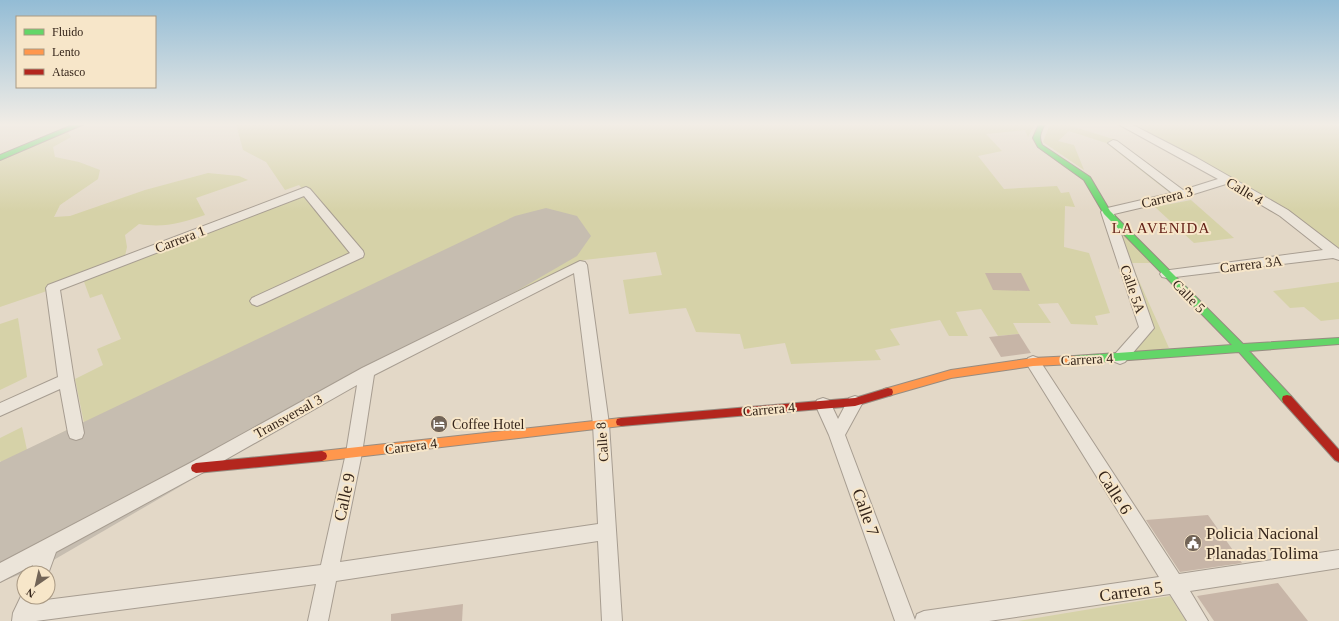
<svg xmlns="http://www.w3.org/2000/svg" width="1339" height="621" viewBox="0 0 1339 621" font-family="'Times New Roman',serif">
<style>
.green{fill:#d6d2a8}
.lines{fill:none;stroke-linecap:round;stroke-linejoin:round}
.runway{fill:#c6bdb0;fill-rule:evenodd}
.building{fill:#c7b5a7}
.street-casing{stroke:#a79d91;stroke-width:2}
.fast-casing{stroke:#978c81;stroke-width:2}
.slow-casing{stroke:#978c81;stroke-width:2}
.jam-casing{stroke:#978c81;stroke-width:2}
.street{fill:#ebe4d9;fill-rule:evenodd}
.fast{fill:#63d668;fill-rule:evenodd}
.slow{fill:#ff974d;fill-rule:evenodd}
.jam{fill:#b3261e;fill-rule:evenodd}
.labels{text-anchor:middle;stroke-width:4;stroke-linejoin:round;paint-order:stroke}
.street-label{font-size:14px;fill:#35251a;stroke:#f7e6c9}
.poi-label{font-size:14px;fill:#35251a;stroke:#f7e6c9;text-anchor:start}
.neighbourhood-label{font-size:15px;letter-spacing:1px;fill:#642117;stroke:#f7e6c9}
.near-street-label{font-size:17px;fill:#35251a;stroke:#f7e6c9}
.near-poi-label{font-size:17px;fill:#35251a;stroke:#f7e6c9;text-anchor:start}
</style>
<rect width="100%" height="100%" fill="#e3d8c7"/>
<!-- green -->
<g class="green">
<polygon points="236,124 1035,124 1028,137 1025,130 986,134 1002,151 978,156 1004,189 1057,186 1061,193 1069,192 1075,207 1065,206 1064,247 1089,253 1110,313 1095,316 1098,325 1071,324 1058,303 1038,304 1051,323 1013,323 1019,334 998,336 981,309 956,312 968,336 949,336 940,320 890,329 900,345 875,350 881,360 791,364 785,343 744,349 740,334 696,332 686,308 629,314 623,280 662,275 656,252 584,260 366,368 0,569 0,488 7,484 0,460 0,438 22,427 27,450 67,430 66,447 87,438 75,379 103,365 97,349 121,339 102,294 90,298 83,279 304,191 299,185 285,190 266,162 243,150"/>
<polygon points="1050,124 1065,124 1116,140 1181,188 1170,193 1106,143 1069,131 1058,141 1074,145 1084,170 1043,142"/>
<polygon points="1127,124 1339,124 1339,248 1294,216"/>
<path d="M67,131l4,6 -18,10 2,10 24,5 21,8 -2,9 -38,26 -6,12 16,-1 75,-26 63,-17 31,3 9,4 -52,18 9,17c-24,8 -41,13 -66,9l-14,11 2,12 -2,9 -81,36 -44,15v-148z"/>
<polygon points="1191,200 1234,238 1194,243 1155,207"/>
<polygon points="1114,223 1151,263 1131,263 1169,348 1130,354 1154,329"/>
<polygon points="1339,282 1339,319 1321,321 1304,307 1290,308 1273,291"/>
<polygon points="18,318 27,377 0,390 0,324"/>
<polygon points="1170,596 1186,621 1018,621"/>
</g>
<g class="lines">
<!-- runway -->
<polygon class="runway" points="546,208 577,216 591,236 577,256 45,565 0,582 0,462 515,216"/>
</g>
<!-- building -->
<g class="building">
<polygon points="985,273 1021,273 1030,291 993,290"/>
<polygon points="1019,334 1031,353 1001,357 989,337"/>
<polygon points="1208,515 1242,563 1180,572 1146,520"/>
<polygon points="1278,583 1308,621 1214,621 1197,596"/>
<polygon points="463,604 462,621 391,621 391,614"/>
</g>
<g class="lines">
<defs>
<g id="street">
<polygon points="1118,124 1131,124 1197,158 1288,210 1339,249 1339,260 1333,258 1167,278 1162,277 1160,274 1162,271 1323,250 1280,216 1226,184 1178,199 1114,214 1154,328 1125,362 1120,364 1115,362 1113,358 1115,354 1139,327 1101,212 1103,209 1172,193 1108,143 1113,140 1117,141 1183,190 1218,179"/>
<polygon points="306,187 310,189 363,251 364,254 363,257 262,304 257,306 252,304 250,301 252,298 350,253 304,196 60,290 74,380 84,433 82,438 76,440 70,438 68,433 60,389 0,416 0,403 58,377 46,288 48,285"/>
<path d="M580,261l5,1 2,3 22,159 13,197h-20l-4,-80 -262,40 -8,40h-20l8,-37 -280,37h-24l1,-8 11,-23v7h16l-2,4 283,-36 25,-112 11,-68 -155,88 -146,79 -8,22 -18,-1 3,-8 -33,17v-19l190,-100 172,-95zM574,273l19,151 5,100 -258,38 22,-109 12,-78z"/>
<polygon points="1033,356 1038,358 1179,574 1339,550 1339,568 1190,591 1208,621 1187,621 1170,594 989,621 895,621 829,435 815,404 817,400 823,398 829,400 838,419 849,398 855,396 861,398 863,402 845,435 915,620 917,614 924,611 1159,577 1028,366 1026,362 1028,358"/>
</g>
<g id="fast">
<polygon points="75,124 84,124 0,160 0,155"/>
<path d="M1039,124h6c-4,7 -7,13 -3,21l48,32 20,34 133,133 96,-6v6l-90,7 42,45 1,3 -1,3 -4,1 -4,-1 -44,-50 -165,12 -3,-1 -2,-3 2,-3 3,-1 158,-11 -128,-131 -20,-34 -46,-33 -5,-9z"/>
</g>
<g id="slow">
<polygon points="1074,356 1077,357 1079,360 1077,363 1074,364 1033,366 951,378 888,396 884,395 883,392 884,389 888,388 951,370 1033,358"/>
<polygon points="621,418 625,419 626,422 625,425 621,426 322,461 318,459 317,456 318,453 322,451"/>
</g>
<g id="jam">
<polygon points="888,388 892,389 893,392 892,395 855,406 621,426 617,425 616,422 617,419 621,418 855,398"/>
<polygon points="1287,395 1291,396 1339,450 1339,462 1335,460 1283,402 1282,399 1283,396"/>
<polygon points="322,451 326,453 327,456 326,459 322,461 196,473 192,471 191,468 192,465 196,463"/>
</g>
</defs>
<!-- street casing -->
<use href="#street" class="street-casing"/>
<!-- fast casing -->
<use href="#fast" class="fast-casing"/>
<!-- slow casing -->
<use href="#slow" class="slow-casing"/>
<!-- jam casing -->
<use href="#jam" class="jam-casing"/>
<!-- street -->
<use href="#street" class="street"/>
<!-- fast -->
<use href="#fast" class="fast"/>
<!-- slow -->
<use href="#slow" class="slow"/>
<!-- jam -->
<use href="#jam" class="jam"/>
</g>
<!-- sky -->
<linearGradient id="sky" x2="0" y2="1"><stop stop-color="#93bcd5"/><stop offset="0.59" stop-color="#f2ede6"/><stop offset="1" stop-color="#f2ede6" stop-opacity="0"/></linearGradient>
<rect width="1339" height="211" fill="url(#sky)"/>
<!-- icons -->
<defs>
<symbol id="hotel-disc" viewBox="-11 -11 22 22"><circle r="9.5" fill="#726457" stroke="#f7e6c9"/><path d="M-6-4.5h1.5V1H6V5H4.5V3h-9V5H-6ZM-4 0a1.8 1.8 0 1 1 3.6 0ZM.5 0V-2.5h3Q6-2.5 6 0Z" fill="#fff"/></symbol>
<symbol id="civic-disc" viewBox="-11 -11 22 22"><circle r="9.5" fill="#726457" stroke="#f7e6c9"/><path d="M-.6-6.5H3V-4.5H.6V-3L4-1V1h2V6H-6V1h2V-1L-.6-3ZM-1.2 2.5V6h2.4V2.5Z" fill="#fff"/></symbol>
</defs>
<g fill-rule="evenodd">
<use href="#hotel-disc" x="429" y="414" width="20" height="20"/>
<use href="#civic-disc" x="1183" y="533" width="20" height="20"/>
</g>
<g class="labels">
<!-- street labels -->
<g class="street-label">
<text transform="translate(1245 191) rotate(31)" y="5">Calle 4</text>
<text transform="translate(1167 197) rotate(-14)" y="5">Carrera 3</text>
<text transform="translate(180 239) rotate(-21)" y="5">Carrera 1</text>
<text transform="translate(1251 264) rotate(-7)" y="5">Carrera 3A</text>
<text transform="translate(1133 289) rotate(71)" y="5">Calle 5A</text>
<text transform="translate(1189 296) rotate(46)" y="5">Calle 5</text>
<text transform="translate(1087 359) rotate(-3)" y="5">Carrera 4</text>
<text transform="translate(769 409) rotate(-5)" y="5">Carrera 4</text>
<text transform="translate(288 416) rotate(-29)" y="5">Transversal 3</text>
<text transform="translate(602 442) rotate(-94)" y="5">Calle 8</text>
<text transform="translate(411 446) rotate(-7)" y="5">Carrera 4</text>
</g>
<!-- poi labels -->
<g class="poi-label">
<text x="452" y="429">Coffee Hotel</text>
</g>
<!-- neighbourhood labels -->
<g class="neighbourhood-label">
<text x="1161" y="233">LA AVENIDA</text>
</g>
<!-- near-street labels -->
<g class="near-street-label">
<text transform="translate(1115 492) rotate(57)" y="6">Calle 6</text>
<text transform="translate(344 497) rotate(-78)" y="6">Calle 9</text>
<text transform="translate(866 512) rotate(70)" y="6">Calle 7</text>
<text transform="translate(1131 591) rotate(-8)" y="6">Carrera 5</text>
</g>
<!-- near-poi labels -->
<g class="near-poi-label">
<text x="1206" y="539">Policia Nacional<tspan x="1206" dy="20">Planadas Tolima</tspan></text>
</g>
</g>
<!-- legend -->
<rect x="16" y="16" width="140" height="72" fill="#f7e6c9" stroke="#a99983"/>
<rect x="24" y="29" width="20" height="6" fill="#63d668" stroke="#a99983"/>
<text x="52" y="36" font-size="12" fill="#35251a">Fluido</text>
<rect x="24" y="49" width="20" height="6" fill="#ff974d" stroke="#a99983"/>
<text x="52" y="56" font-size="12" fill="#35251a">Lento</text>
<rect x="24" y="69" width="20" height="6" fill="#b3261e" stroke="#a99983"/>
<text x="52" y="76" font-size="12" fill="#35251a">Atasco</text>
<!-- north arrow -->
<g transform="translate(36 585) rotate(214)"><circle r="19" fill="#f7e6c9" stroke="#a99983"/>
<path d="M0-3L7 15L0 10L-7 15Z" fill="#726457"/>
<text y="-6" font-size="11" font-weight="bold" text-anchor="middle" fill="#35251a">N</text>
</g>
</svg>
